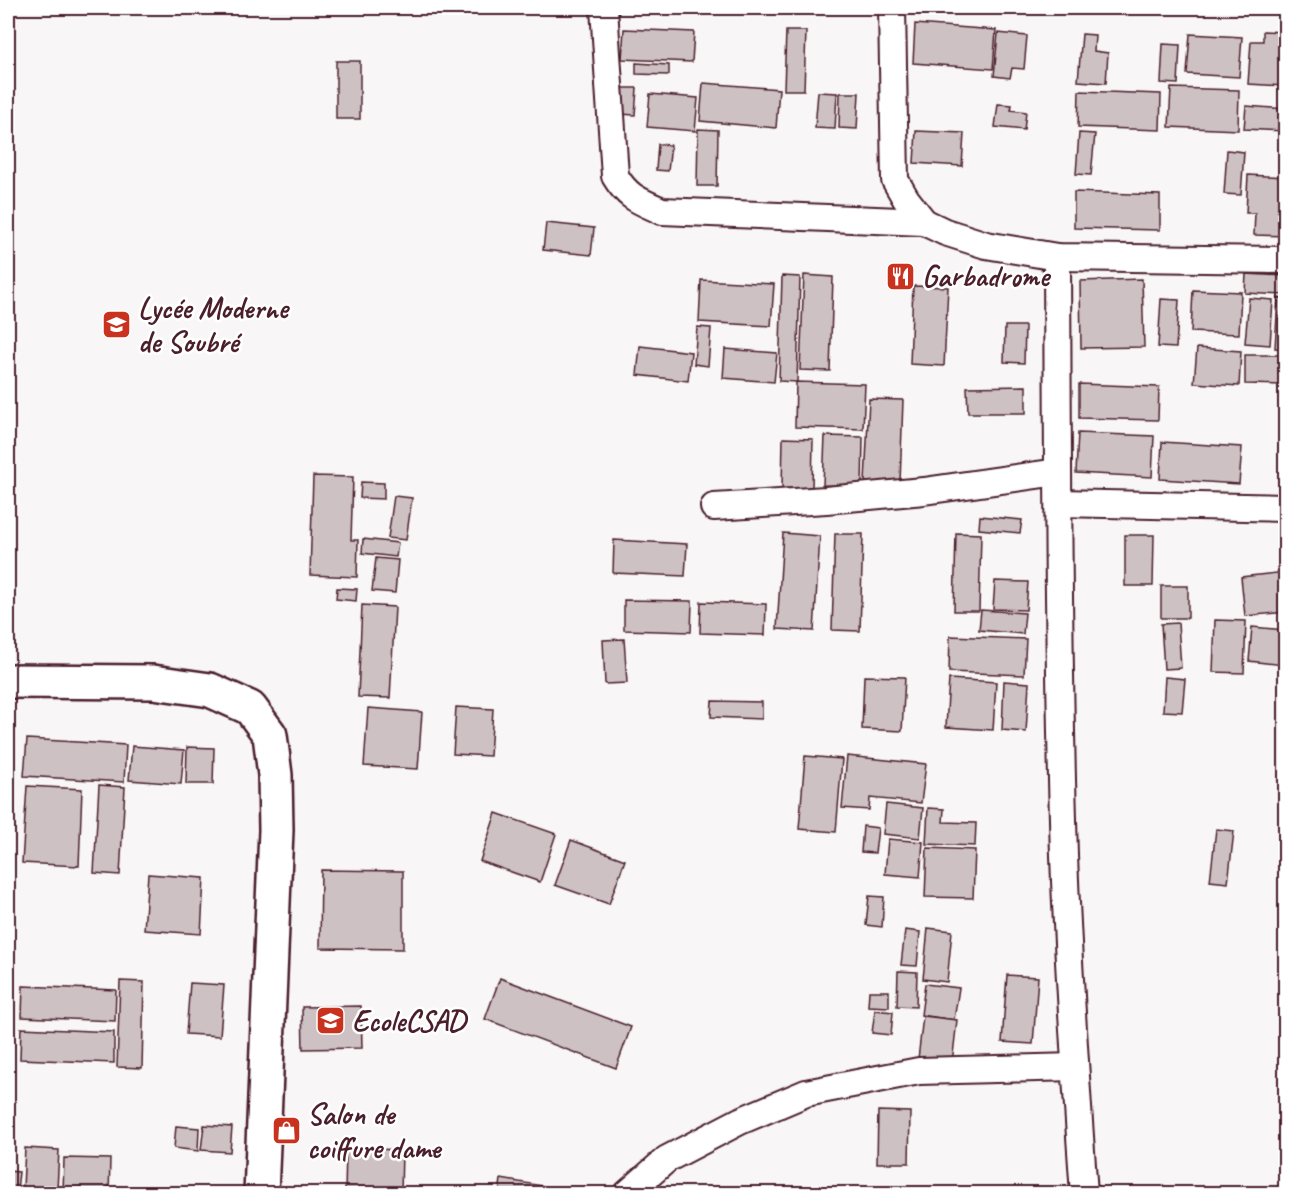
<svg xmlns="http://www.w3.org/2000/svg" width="1293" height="1201" viewBox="0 0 1293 1201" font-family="Caveat,sans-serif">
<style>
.building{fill:#cdc1c4;stroke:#4a1f2b;stroke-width:1.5}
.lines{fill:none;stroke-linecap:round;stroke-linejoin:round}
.minor-casing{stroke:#4a1f2b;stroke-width:30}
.tertiary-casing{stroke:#4a1f2b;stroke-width:38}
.minor{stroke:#fff;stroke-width:26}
.tertiary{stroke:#fff;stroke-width:33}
.labels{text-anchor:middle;stroke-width:5;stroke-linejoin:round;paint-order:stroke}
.poi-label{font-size:30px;font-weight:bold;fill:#4a1f2b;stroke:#fff;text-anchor:start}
</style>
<rect width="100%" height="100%" fill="#f8f6f7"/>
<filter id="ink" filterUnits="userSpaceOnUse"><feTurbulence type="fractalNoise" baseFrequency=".0167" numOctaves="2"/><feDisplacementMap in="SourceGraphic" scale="12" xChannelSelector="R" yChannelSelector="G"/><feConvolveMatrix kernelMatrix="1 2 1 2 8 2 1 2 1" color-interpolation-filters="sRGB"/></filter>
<g filter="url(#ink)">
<!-- building -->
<g class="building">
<polygon points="915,24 996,30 993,69 913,63"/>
<polygon points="624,29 694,32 692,62 622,59"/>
<polygon points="786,31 806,31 804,90 784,90"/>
<polygon points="1263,31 1286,32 1286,86 1248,84 1251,41 1263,41"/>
<polygon points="998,33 1027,36 1024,69 1012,68 1010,78 994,76"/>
<polygon points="1082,34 1095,35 1094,51 1108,53 1106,83 1078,81"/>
<polygon points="1190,34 1242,37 1239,77 1187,74"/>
<polygon points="1163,44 1180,45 1178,84 1161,83"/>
<rect x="336" y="61" width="24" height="58"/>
<polygon points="636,63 669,65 669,75 636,74"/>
<polygon points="703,83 779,89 776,128 700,121"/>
<polygon points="622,88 637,88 635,115 620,114"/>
<polygon points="1171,88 1239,90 1238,130 1169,127"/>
<polygon points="1079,91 1161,94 1160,130 1078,127"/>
<polygon points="818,92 837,93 835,129 815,128"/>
<polygon points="840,93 859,93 857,129 839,128"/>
<polygon points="650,94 698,98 695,131 647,127"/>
<polygon points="998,104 1012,105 1011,110 1026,112 1024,130 995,127"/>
<polygon points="1246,106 1286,109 1286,131 1244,129"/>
<polygon points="698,129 718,130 717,186 697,186"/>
<polygon points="916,131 964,133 962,166 914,163"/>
<polygon points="1079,133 1095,134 1091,175 1076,174"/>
<polygon points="658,144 671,145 668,171 656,170"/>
<polygon points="1227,150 1244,152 1241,195 1224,194"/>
<polygon points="1248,175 1286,177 1286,236 1254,235 1255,213 1246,213"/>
<polygon points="1074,192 1160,195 1160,230 1074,228"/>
<polygon points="546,223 594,228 591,255 543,250"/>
<polygon points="1246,274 1286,276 1286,295 1245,293"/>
<polygon points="804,275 833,277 830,371 800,370"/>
<polygon points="782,276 800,277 797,382 779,381"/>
<polygon points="1142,279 1144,347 1081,348 1080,281"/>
<polygon points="701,280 774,284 771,326 699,322"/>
<polygon points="913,286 948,287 944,366 910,364"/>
<polygon points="1193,290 1241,292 1239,334 1191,332"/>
<polygon points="1249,298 1273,300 1270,345 1245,343"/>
<polygon points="1278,298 1286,299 1286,349 1275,348"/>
<polygon points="1161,299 1179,300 1176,348 1158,347"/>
<polygon points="1005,326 1025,326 1024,363 1004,362"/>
<polygon points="697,327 711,328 708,366 694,364"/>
<polygon points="640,346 691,352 688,381 637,375"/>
<polygon points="1197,348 1241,351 1239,386 1194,383"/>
<polygon points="725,349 777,353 774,382 723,378"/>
<polygon points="1245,355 1286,355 1286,385 1245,384"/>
<polygon points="796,382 865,384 863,429 795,427"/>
<polygon points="1079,384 1159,387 1158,420 1079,418"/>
<polygon points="1026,386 1026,413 968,413 967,387"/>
<polygon points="869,399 903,400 900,483 865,482"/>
<polygon points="1078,433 1154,436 1152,477 1076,473"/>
<polygon points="825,436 863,437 862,486 823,485"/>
<polygon points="783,438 813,439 812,489 782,488"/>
<polygon points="1162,442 1242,447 1239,484 1160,479"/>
<polygon points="313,476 353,477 351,540 358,540 357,577 310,575"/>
<polygon points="361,482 384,483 384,499 360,498"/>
<polygon points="394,496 412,498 406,540 388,538"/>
<polygon points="980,516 1022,520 1020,533 979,529"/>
<polygon points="783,533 820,536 814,631 777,629"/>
<polygon points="956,533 981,534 979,611 954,611"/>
<polygon points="835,534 863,534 860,631 832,630"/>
<polygon points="1125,535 1154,535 1153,586 1125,586"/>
<polygon points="363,539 398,543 396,557 362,553"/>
<polygon points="614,540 687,544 685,576 613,573"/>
<polygon points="376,558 398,560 395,593 372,591"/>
<polygon points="1286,572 1286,612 1245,616 1241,577"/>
<polygon points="995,581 1028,582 1026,610 993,609"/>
<rect x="1161" y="586" width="27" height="32"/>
<polygon points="337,588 357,589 356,601 336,599"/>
<polygon points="624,600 692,601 691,632 624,630"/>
<polygon points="701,602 766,604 765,635 700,633"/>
<polygon points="362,605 395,607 390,698 358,697"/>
<polygon points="981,610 1025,613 1023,634 979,630"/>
<polygon points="1215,620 1246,621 1244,673 1213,672"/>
<polygon points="1178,623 1181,668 1164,669 1161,624"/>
<polygon points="1252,627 1286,630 1284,665 1249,661"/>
<polygon points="950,636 1026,639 1024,675 949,672"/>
<polygon points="624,639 627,683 605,684 603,640"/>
<polygon points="864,676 905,677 902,731 862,729"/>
<polygon points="1165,677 1185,679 1182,712 1163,711"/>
<polygon points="949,679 996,682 993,730 946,727"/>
<polygon points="1004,681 1029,683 1026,732 1002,730"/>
<polygon points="712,701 762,702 762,719 711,717"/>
<polygon points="456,707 493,709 490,756 453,754"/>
<polygon points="368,708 422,712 418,769 364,766"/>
<polygon points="27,739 126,745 124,782 24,776"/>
<polygon points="132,746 184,750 181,784 129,780"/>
<polygon points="187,747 214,748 213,784 186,784"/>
<polygon points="805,756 842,759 836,832 799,829"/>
<polygon points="847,756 926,764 921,803 870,798 869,810 842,808"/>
<polygon points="99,785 125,787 120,875 94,873"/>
<polygon points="27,786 82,789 79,866 22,863"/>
<polygon points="886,804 923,808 920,838 883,834"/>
<polygon points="928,808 944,809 943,822 976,823 975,846 926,844"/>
<polygon points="496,813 556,834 540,882 480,861"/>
<polygon points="863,826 878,828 875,853 861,852"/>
<polygon points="1216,829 1234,831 1228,883 1210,881"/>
<polygon points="888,839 923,842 920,877 885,874"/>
<polygon points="571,840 625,860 609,904 555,885"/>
<polygon points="927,848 975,850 973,898 925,897"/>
<polygon points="321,870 403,871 403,949 320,948"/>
<polygon points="148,874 204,878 201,934 144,930"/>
<polygon points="869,896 884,897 882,927 866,925"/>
<polygon points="928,928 952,931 947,982 923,979"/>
<polygon points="905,930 920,932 917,966 901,965"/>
<polygon points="898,971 917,972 916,1007 897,1006"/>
<polygon points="1007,975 1038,977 1033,1044 1002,1042"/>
<polygon points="500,978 631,1027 616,1068 485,1019"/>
<polygon points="120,981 144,982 142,1068 117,1067"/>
<polygon points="190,983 224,985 220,1036 186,1034"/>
<polygon points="925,984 959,988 954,1020 921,1015"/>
<polygon points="23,986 116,990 115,1021 22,1017"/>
<polygon points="869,991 889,991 889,1007 868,1006"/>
<polygon points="361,1006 362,1048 303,1049 302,1007"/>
<polygon points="875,1010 893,1012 891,1035 872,1033"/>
<polygon points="923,1016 957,1020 952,1063 918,1059"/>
<polygon points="21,1028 114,1032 114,1063 20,1059"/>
<polygon points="878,1111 910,1112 909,1163 877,1163"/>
<polygon points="204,1125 232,1127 230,1152 201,1150"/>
<polygon points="176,1126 199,1128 198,1151 174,1148"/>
<polygon points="25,1148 59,1150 57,1190 23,1188"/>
<polygon points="346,1148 402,1150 401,1194 345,1194"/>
<polygon points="64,1158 110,1159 109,1194 63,1194"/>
<polygon points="8,1171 19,1172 17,1190 8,1189"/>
<polygon points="501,1179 543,1186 542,1194 499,1194"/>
<polygon points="887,1187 914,1191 914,1194 886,1194"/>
</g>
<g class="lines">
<defs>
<g id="minor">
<path d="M604,8l11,168c13,22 25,25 47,35l262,11 21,10 41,13 71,12 229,3"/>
<polyline points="892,8 895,180 906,199 924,222"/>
<path d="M1057,257c1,199 1,399 7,598 4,113 12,226 20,339"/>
<polyline points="1059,503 1286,508"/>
<polyline points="714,507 826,500 924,491 1058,472"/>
<polyline points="627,1194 667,1159 740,1121 806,1093 919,1071 1075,1067"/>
</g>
<polyline id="tertiary" points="8,681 153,682 210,690 250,708 270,735 275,775 276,830 261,1194"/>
</defs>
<!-- minor casing -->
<use href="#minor" class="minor-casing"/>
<!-- tertiary casing -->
<use href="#tertiary" class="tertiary-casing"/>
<!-- minor -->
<use href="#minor" class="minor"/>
<!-- tertiary -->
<use href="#tertiary" class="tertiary"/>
</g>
</g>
<!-- icons -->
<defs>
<symbol id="restaurant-square" viewBox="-11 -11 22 22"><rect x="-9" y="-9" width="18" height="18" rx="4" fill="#c8321e" stroke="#fff"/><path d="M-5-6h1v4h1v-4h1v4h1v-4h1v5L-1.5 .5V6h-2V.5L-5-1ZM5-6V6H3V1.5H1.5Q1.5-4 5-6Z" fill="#fff"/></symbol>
<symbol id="school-square" viewBox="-11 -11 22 22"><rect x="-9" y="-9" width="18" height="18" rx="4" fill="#c8321e" stroke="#fff"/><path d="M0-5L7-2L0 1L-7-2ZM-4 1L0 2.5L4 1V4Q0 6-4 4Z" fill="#fff"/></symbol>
<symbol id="shop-square" viewBox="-11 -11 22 22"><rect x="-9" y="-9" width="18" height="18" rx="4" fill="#c8321e" stroke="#fff"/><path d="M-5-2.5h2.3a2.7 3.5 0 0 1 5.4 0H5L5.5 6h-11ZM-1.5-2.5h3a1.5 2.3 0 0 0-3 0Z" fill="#fff"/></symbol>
</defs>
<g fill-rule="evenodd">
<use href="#restaurant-square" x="884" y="260" width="33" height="33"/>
<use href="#school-square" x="100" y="308" width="33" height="33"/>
<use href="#school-square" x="314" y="1004" width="33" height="33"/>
<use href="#shop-square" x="270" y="1114" width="33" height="33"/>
</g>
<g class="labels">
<!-- poi labels -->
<g class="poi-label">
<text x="922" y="286">Garbadrome</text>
<text x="138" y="318">Lycée Moderne<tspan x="138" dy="34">de Soubré</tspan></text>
<text x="352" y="1031">EcoleCSAD</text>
<text x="307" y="1124">Salon de<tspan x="307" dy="34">coiffure dame</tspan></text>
</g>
</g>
<!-- margin -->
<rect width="1293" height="1201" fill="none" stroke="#fff" stroke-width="30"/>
<rect x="15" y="15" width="1263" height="1171" fill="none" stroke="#4a1f2b" stroke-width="2" filter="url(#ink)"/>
</svg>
